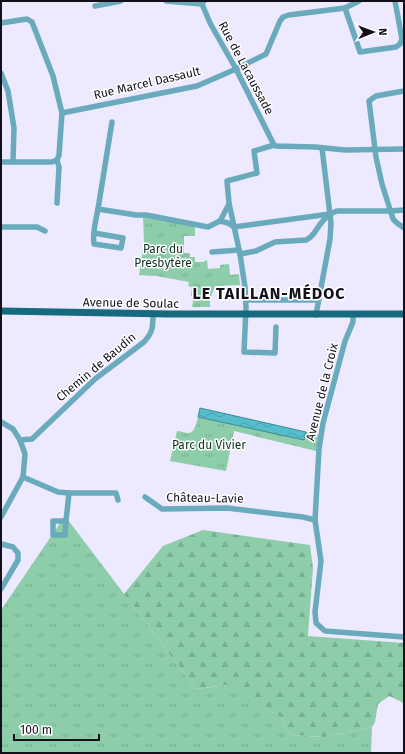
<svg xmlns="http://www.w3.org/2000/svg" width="405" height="754" viewBox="0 0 405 754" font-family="'Fira Sans',sans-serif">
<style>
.grass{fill:url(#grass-tufts)}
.forest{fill:url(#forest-firs)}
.water{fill:url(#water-waves);stroke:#418a98}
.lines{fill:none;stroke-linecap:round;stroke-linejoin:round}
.minor{stroke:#6aaabd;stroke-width:5.5}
.major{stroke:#166a7e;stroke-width:7}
.labels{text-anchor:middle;stroke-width:3;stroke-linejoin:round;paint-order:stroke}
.street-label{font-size:12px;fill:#13101c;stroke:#fff}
.park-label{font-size:12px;fill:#0e3120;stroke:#fff}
.district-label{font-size:16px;font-weight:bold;letter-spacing:1px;fill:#13101c;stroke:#fff}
</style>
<defs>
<pattern id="grass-tufts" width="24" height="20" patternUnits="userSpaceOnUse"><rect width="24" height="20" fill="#8dcda9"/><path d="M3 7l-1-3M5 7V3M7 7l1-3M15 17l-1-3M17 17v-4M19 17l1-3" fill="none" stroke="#79af91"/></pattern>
<pattern id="forest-firs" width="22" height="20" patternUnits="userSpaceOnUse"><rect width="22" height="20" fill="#8dcda9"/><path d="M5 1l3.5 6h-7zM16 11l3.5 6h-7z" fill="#79af91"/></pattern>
<pattern id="water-waves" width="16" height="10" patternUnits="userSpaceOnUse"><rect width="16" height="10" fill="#55becd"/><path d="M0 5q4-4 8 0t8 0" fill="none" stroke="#49a2af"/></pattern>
</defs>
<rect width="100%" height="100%" fill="#ede9ff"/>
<!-- grass -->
<g class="grass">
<polygon points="143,216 195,226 195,236 184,236 184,253 190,253 190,257 195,257 195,262 203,262 207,260 208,269 220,268 220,265 229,264 230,275 239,274 240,285 215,286 210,299 210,307 192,307 194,296 191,296 192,287 188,286 189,282 156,276 139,275 144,243"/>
<path d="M200,408l119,27 -3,16 -82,-20 -8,40 -56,-10 7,-30c3,0 8,2 12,2 8,-1 9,-19 11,-25z"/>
<polygon points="65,516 196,689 228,685 281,717 291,735 325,737 372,727 371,753 1,753 1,610"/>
</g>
<!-- forest -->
<polygon class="forest" points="203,530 310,545 313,568 308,636 404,643 404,703 389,696 378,704 375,722 372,727 325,737 291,735 281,717 226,685 196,689 124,594 163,546"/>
<!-- water -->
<polygon class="water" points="200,408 306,432 304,440 198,417"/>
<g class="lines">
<!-- minor -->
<g class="minor">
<polyline points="166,1 202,4"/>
<polyline points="204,1 202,4 210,23 236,69 274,145"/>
<polyline points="95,6 121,1"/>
<polyline points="345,8 360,52 396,47 400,44 402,39 395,1"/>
<polyline points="1,23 27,19 32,22 53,76 62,113 59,155 57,160"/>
<polyline points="1,73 8,91 14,128 13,162"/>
<polyline points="404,91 376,96 373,98 369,101 376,157 382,184 393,219 397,223 404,228"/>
<polyline points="62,113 197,86 236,69 266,54 280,21 283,17 289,15 345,8 359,1"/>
<polyline points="112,122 98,209 136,215 146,215 208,227 220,221 228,223 234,227 330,214 337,211 390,211 404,210"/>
<polyline points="274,145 254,151 257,173 227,181 229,203 240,254 245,287 246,308 244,352 275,353 276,327"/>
<polyline points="274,145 276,146 315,147 345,150 404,149"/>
<polyline points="57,160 59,167 57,203"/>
<polyline points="1,162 52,162 57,160"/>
<polyline points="220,221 229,204"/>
<polyline points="1,227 37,227 45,231"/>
<path d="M94,233l29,5 -2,10 -27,-4c-2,-11 2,-24 4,-35"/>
<polyline points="212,252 239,250"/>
<path d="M240,254l16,-3 19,-9 31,-2c9,-4 10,-12 16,-18 2,-3 6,-5 8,-8"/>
<polyline points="246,300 318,300"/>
<polyline points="353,314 353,322 345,341 323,423 319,449 315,520 321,561 315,612 316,623 325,631 404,637"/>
<polyline points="316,315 330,239 331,223 322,148"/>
<polyline points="1,422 13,429 20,440 25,454 23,477 1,517"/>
<path d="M20,440l12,-1 63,-60 49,-37c9,-10 9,-15 9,-28"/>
<polyline points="23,477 58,492 69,493 116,493 118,500"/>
<polyline points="145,497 162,509 227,508 303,517 315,520"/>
<polyline points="66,521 53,521 53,535 65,535 66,521 69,493"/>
<polyline points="1,544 13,547 18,553 18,560 1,589"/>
</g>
<!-- major -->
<polyline class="major" points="1,311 169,314 404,314"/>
</g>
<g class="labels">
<!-- street labels -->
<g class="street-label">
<text transform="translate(246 68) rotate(62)" y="4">Rue de Lacaussade</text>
<text transform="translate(147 83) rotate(-13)" y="4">Rue Marcel Dassault</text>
<text transform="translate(131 303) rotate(1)" y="4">Avenue de Soulac</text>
<text transform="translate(96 367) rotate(-40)" y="4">Chemin de Baudin</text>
<text transform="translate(322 392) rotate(-76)" y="4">Avenue de la Croix</text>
<text transform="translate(205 498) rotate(1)" y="4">Château-Lavie</text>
</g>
<!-- park labels -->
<g class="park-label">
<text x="163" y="253">Parc du<tspan x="163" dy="14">Presbytère</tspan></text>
<text x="209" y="449">Parc du Vivier</text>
</g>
<!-- district labels -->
<g class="district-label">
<text x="269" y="299">LE TAILLAN-MÉDOC</text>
</g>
</g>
<!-- border -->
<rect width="405" height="754" fill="none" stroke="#13101c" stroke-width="4"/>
<!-- north arrow -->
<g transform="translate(373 32) rotate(89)" stroke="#ffffff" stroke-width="3" paint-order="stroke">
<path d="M0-3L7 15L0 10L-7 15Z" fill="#13101c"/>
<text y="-6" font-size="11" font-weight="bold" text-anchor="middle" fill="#13101c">N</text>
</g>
<!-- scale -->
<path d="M14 734v6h85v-6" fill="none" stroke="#13101c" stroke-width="2"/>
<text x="20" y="734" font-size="12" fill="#13101c" stroke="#ffffff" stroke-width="3" paint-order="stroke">100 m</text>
</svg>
